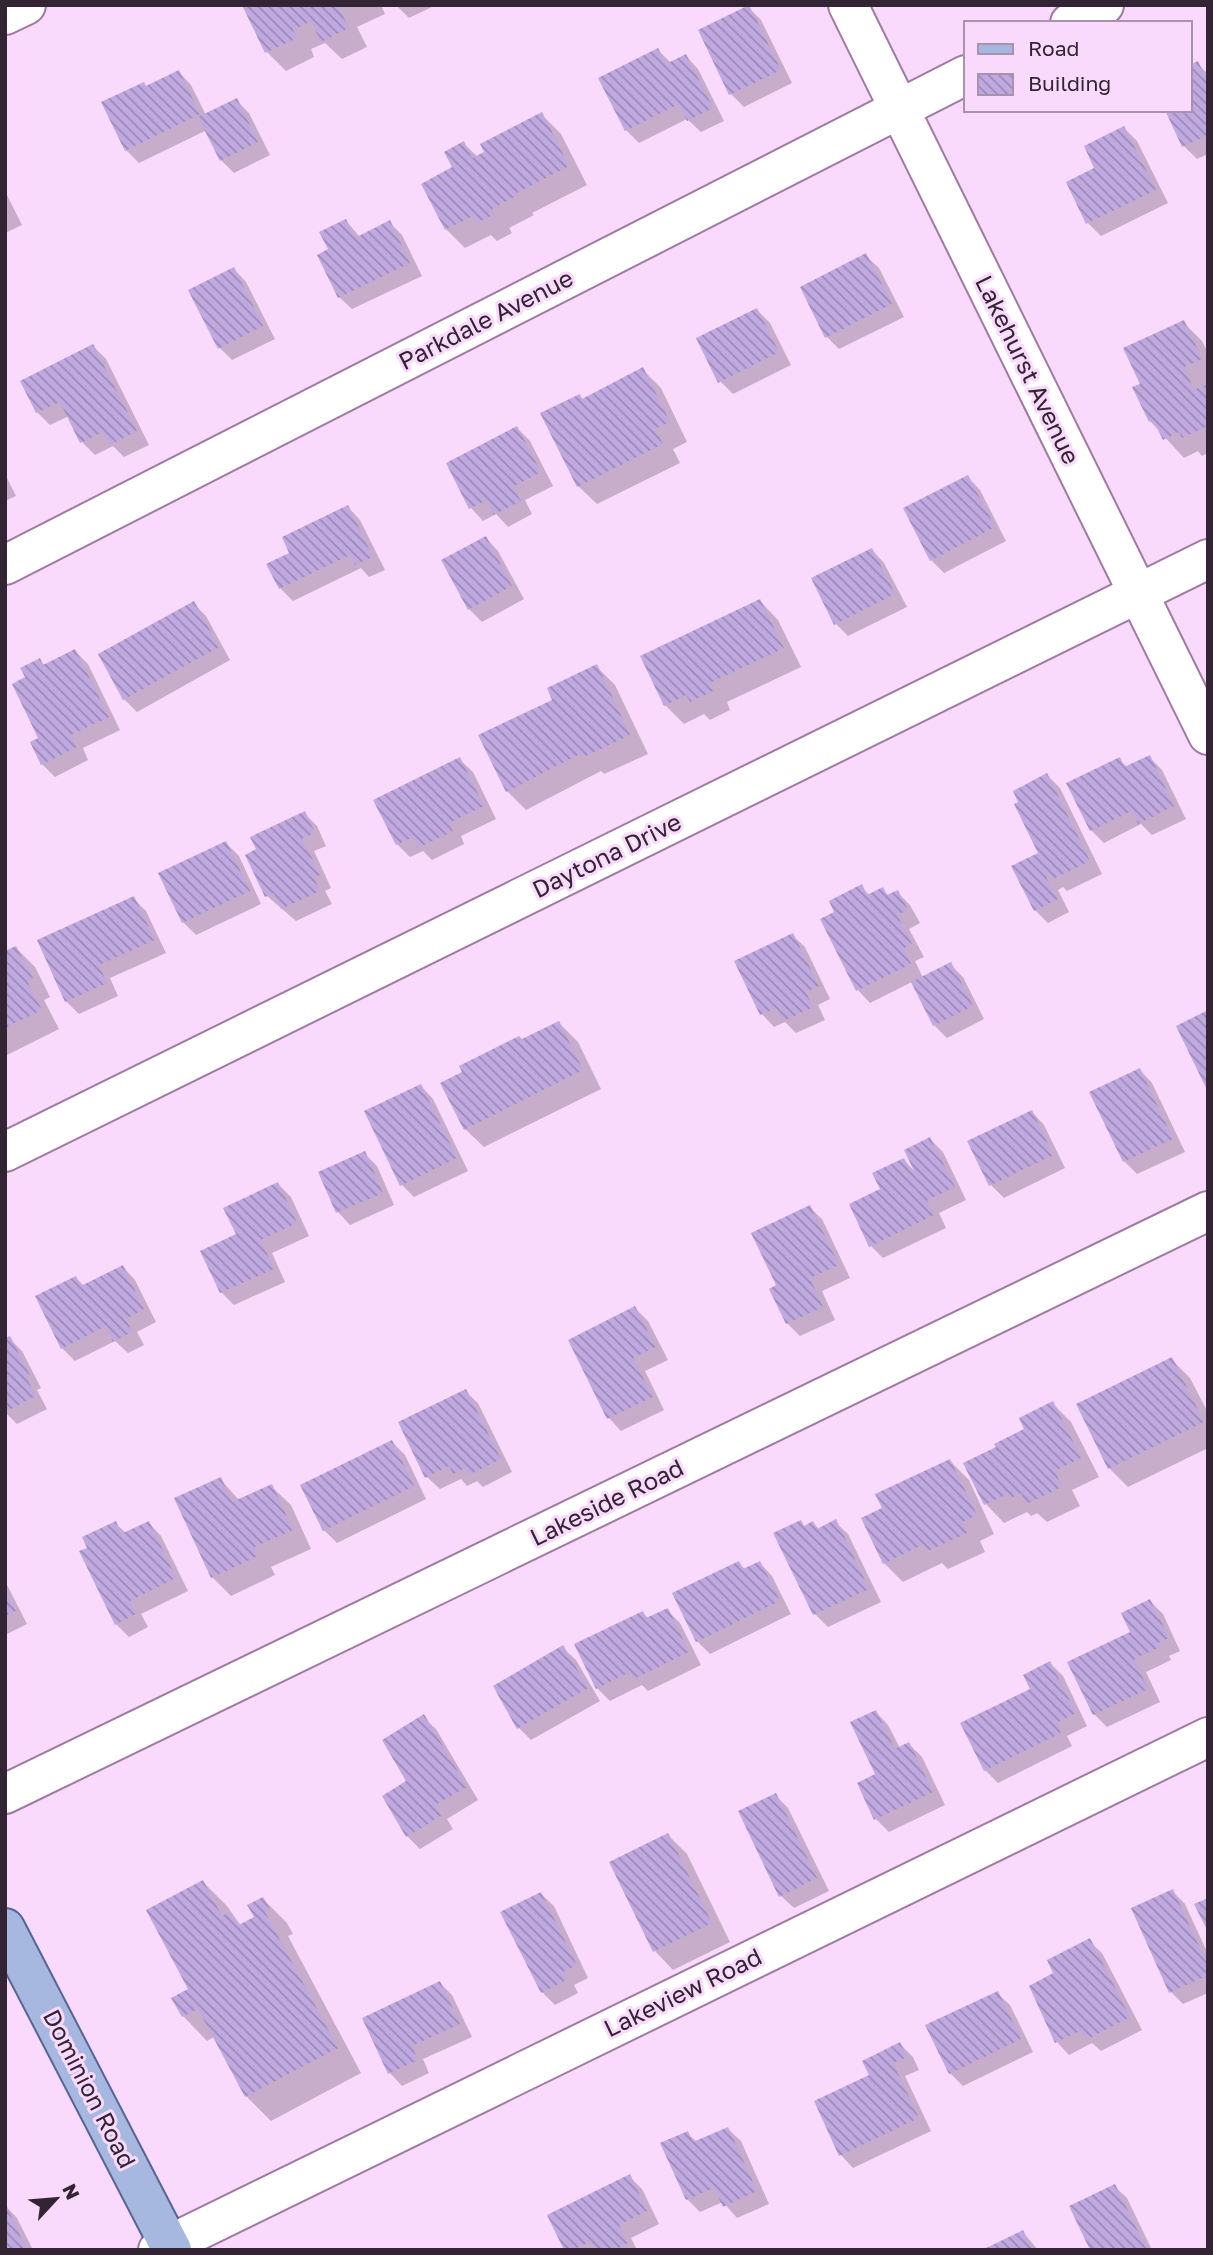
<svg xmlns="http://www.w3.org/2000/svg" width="1213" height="2255" viewBox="0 0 1213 2255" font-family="'Golos Text',sans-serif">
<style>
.shadow{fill:#0003}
.building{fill:url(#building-back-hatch)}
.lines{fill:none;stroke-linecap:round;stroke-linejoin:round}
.minor-casing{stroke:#9f7aa2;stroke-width:42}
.major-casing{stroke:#576595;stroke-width:42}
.minor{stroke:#fff;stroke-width:38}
.major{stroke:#a6b8df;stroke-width:38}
.labels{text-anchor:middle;stroke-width:6;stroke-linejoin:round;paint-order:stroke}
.street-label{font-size:24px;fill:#332434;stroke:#f9d9fc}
</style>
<defs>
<pattern id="building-back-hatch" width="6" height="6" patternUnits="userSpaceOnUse" patternTransform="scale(1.75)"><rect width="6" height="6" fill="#c0a9e0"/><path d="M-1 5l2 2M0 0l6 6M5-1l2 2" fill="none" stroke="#9d89b6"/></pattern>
</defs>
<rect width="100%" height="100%" fill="#f9d9fc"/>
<!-- shadow -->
<g class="shadow">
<polygon points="244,5 381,5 385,14 357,27 367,47 342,59 325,43 311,49 314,57 286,71 267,52"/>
<polygon points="396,5 436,5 409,18"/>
<polygon points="748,7 761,20 792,83 744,107 731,94 700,31"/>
<polygon points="658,50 671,63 686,56 698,69 724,121 701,132 687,119 639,143 626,130"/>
<polygon points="1197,63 1208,74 1208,154 1197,159 1184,146 1167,110 1190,110"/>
<polygon points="179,72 191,85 206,115 237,101 249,113 270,155 234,173 221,160 207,130 139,163 126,150 147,88"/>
<polygon points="542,115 561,134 587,185 532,213 534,215 509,228 512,233 497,241 491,235 465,248 446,229 455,168 464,144 478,157"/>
<polygon points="1124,128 1137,141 1168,203 1101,236 1088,223 1068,183 1097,169"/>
<polygon points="5,191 22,225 5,233"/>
<polygon points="346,221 360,237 390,223 402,235 422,276 352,309 339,297 330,250"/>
<polygon points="866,256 879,268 904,317 839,349 827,337"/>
<polygon points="234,269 246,282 275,339 232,360 219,347"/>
<polygon points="757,310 770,323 791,365 733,394 720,381"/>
<polygon points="1183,322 1202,341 1208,353 1208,453 1202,456 1198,451 1184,458 1150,421 1142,385"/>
<polygon points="93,346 106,359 149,445 124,457 113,446 95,455 82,442 69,416 50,425 37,412"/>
<polygon points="642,369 661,388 687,442 673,449 680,463 597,504 578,486 579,396 584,400"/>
<polygon points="517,428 530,441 553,486 525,500 532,514 508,527 496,514 483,521 471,508 448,464"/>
<polygon points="5,474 16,496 5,501"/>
<polygon points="968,477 980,490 1006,541 944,573 931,560"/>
<polygon points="348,507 360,520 385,570 369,577 361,568 293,601 280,588 292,553"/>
<polygon points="486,538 498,551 524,599 482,622 469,609"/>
<polygon points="872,550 884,563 907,607 848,636 836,624"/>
<polygon points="760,601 778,620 801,667 727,702 730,710 710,720 704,714 684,724 665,705"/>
<polygon points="193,603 206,616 230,660 137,712 124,699"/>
<polygon points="75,651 88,664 120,730 83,748 88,760 55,777 42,764 41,739 27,678 39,660 46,666"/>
<polygon points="596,666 615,685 648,754 604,774 601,771 526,810 507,791 554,700"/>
<polygon points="1149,757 1162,770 1186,819 1152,835 1141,824 1104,843 1091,830 1119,759 1127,767"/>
<polygon points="460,760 473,772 496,819 461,836 464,844 432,860 423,851 410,857 397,844"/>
<polygon points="1047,775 1060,788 1102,874 1067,891 1063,887 1058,890 1069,912 1048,923 1035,910"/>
<polygon points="304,813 317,826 326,846 314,851 331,888 325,891 332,904 296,921 267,896 247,855 258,850"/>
<polygon points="226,843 239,856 261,904 196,935 183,922 160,874"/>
<polygon points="861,886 870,896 883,890 889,896 897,892 910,905 920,923 909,929 924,957 915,961 923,978 950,964 963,977 984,1019 947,1038 934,1025 912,982 870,1003 858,990 822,920 836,913"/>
<polygon points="133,898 146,911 166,953 110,978 118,996 79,1014 66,1001"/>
<polygon points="792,935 805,947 830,999 818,1005 825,1020 796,1033 785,1022 774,1027 762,1014"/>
<polygon points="16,948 35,967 50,997 44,1000 59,1029 5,1056 5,953"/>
<polygon points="559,1023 578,1042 601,1089 484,1147 465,1129 522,1041"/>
<polygon points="1140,1070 1152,1083 1185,1152 1137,1174 1124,1161"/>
<polygon points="421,1086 433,1099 468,1171 414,1197 402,1185"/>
<polygon points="1032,1112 1044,1125 1065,1168 1004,1198 991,1185"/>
<polygon points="930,1139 943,1152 966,1200 939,1213 946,1228 883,1258 871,1246 882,1190 904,1160 916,1173"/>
<polygon points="364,1153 377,1166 394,1205 350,1225 338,1212"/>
<polygon points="278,1184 291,1197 309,1236 272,1253 285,1282 234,1305 221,1292 238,1235"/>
<polygon points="809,1207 822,1219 850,1278 822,1291 835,1320 800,1336 787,1323"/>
<polygon points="123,1267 135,1280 156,1322 137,1332 144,1345 128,1353 115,1341 75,1361 62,1348 76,1278 84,1286"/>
<polygon points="635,1308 648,1321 668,1360 645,1371 664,1410 621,1431 609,1418 570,1341"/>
<polygon points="9,1338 22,1351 41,1388 37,1390 47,1409 17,1424 5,1412 5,1340"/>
<polygon points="1171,1359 1190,1378 1208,1413 1208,1448 1128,1487 1109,1468"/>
<polygon points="465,1391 478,1403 512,1472 483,1487 477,1481 467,1486 461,1479 440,1489 427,1477"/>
<polygon points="1052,1403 1071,1422 1099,1477 1072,1490 1080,1506 1047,1522 1037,1513 1031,1516 1027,1512 1004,1523 986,1504 966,1464 998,1448 1027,1430"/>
<polygon points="392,1442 405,1455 426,1499 337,1543 324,1530"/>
<polygon points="950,1461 969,1480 994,1534 980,1541 985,1552 948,1569 942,1563 903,1582 884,1563 885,1509"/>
<polygon points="220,1479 240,1501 272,1487 291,1505 311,1549 271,1567 275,1575 231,1596 212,1577"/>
<polygon points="800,1522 805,1527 813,1523 819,1529 835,1522 848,1534 881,1602 828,1627 815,1614 776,1534"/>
<polygon points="115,1523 126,1533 149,1523 161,1536 188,1591 141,1614 148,1627 129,1637 116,1624"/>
<polygon points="739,1563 746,1570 760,1563 772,1576 791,1614 710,1654 697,1641"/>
<polygon points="5,1581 27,1624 5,1635"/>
<polygon points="1150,1601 1163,1614 1180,1651 1169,1656 1171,1660 1146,1672 1160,1702 1107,1727 1094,1714 1070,1662 1132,1633"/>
<polygon points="667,1610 680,1623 701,1665 648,1691 642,1685 610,1701 597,1688 643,1613 649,1619"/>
<polygon points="563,1648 576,1660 600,1701 531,1740 519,1728"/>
<polygon points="1050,1663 1063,1676 1087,1726 1067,1736 1072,1746 998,1783 985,1770"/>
<polygon points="876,1712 888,1725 900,1748 909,1744 922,1757 945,1805 889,1832 876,1819 859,1784 877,1775"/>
<polygon points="423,1717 436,1729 478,1800 447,1819 453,1829 420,1849 407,1836 409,1782"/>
<polygon points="775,1795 788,1808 829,1891 794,1908 781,1896"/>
<polygon points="668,1835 687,1854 730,1942 673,1970 655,1951"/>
<polygon points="203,1882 227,1906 241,1926 257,1918 263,1899 287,1923 293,1934 288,1936 361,2073 271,2121 246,2096 214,2037 207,2041 183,2016 190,1990"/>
<polygon points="1172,1891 1185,1904 1208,1954 1208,1993 1183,2004 1171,1992"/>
<polygon points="541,1894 554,1906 588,1978 574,1985 578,1993 555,2005 542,1992"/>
<polygon points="1089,1941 1102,1953 1142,2030 1101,2051 1092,2043 1069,2055 1057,2042"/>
<polygon points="440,1983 452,1995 472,2037 423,2059 429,2073 402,2086 390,2073"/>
<polygon points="997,1993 1010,2005 1033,2052 963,2086 950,2073"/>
<polygon points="900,2044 913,2057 919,2070 905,2076 931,2131 853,2168 841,2155 871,2076"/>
<polygon points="728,2129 741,2141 769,2204 737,2218 723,2202 700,2212 687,2199 687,2133 697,2142"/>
<polygon points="629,2176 642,2189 659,2224 631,2238 637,2250 566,2250"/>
<polygon points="1114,2186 1127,2198 1152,2250 1092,2250"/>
<polygon points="5,2205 17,2218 33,2250 5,2250"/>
<polygon points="1023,2232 1038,2250 986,2250"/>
</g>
<!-- building -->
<g class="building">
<polygon points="242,5 345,5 339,8 349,28 321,42 311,21 293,30 297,38 265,53"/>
<polygon points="749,5 781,70 729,95 698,30"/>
<polygon points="658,48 666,64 686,54 713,108 687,121 679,104 625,131 598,78"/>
<polygon points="1198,61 1208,82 1208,135 1182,147 1165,110 1190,110 1190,65"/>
<polygon points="179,70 200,114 125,151 101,102 144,82 146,86"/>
<polygon points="237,98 258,142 220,161 198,117"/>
<polygon points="542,112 569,166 515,194 516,196 492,209 494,214 477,223 473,216 445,230 421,184 452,167 444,152 464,141 472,158 484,152 480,144"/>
<polygon points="1124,126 1156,190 1086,224 1066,182 1094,168 1084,146"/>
<polygon points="346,219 355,238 390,220 410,263 338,298 317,255 328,249 319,232"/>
<polygon points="866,253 892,304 825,338 800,287"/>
<polygon points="234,267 263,326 218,349 188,290"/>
<polygon points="757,308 779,352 718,383 696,338"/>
<polygon points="1184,320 1202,359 1184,367 1194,390 1208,384 1208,426 1182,438 1179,432 1163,440 1153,420 1149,422 1132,387 1140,384 1123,348"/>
<polygon points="93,344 137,431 110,445 103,432 80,443 60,402 36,413 20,381"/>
<polygon points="643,367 670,422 655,429 663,444 577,487 540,413 580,394 582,399"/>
<polygon points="517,426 541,472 513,487 521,501 494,515 487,500 469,509 446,463"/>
<polygon points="968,475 995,527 930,561 903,508"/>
<polygon points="348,505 373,557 355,565 350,555 279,589 266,564 289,553 282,537"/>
<polygon points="486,536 512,586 468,610 441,560"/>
<polygon points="872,548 895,594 834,625 811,578"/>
<polygon points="760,599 784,648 710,683 713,691 690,702 686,695 664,706 640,656"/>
<polygon points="194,601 219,647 123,700 98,654"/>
<polygon points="75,649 109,717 71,735 77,747 41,765 30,742 38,738 12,684 25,677 20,668 40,658 43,665"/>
<polygon points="597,664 630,735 584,757 582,753 506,792 478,735 552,700 547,688"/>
<polygon points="1150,755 1174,806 1138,824 1132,811 1090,831 1066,783 1120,757 1124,767"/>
<polygon points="460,757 484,806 449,823 453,831 418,848 413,837 396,845 373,800"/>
<polygon points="1047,773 1090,861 1053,879 1050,874 1046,877 1058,899 1034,911 1011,866 1038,853 1014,804 1018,802 1013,791"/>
<polygon points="305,811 315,833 302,838 320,875 314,878 320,891 281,909 274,893 265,897 245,855 256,849 250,837"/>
<polygon points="226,841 250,891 182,923 158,873"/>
<polygon points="862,884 867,895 883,887 887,895 898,890 908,910 897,915 912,944 904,948 911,964 856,991 820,919 834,912 829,901"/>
<polygon points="134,896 155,940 99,965 107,983 65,1002 37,940"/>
<polygon points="793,933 819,986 806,992 813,1007 782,1022 776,1008 760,1015 734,961"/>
<polygon points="16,946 33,978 27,981 42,1010 5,1028 5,951"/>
<polygon points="951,962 973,1006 933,1026 911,982"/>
<polygon points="1208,1010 1208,1092 1176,1026"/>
<polygon points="559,1021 583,1070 464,1130 440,1083 462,1072 459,1066 519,1036 522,1039"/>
<polygon points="1140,1068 1173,1139 1123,1162 1089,1092"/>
<polygon points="421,1084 457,1158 400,1186 364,1111"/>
<polygon points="1032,1110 1053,1155 989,1186 967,1141"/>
<polygon points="930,1137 955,1187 927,1200 934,1215 869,1247 849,1204 880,1189 872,1173 904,1158 911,1172 914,1171 904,1150"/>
<polygon points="365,1151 383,1193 336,1213 318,1172"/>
<polygon points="278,1182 297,1223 261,1240 274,1269 220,1293 200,1251 236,1234 223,1208"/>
<polygon points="810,1205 839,1265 810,1278 823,1307 786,1324 769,1289 776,1285 751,1233"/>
<polygon points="123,1265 144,1309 126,1319 132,1332 113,1342 106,1326 61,1349 35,1296 76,1276 81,1286"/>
<polygon points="635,1306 656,1347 633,1358 653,1397 607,1419 568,1340"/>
<polygon points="10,1336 30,1375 26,1377 36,1396 5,1412 5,1338"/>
<polygon points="1172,1357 1204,1422 1108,1469 1076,1404"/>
<polygon points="466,1389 501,1459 469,1475 465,1468 453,1474 449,1466 425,1478 398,1422"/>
<polygon points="1053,1401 1081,1458 1055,1471 1062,1487 1026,1504 1021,1493 1011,1498 1008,1494 984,1505 963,1463 996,1447 994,1444 1024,1429 1019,1418"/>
<polygon points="392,1440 414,1486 323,1531 300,1485"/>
<polygon points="950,1459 977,1515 962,1522 967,1533 928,1551 924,1544 883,1564 861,1518 882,1508 875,1494"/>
<polygon points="221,1477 232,1502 272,1484 293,1530 254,1547 258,1556 211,1578 174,1498"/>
<polygon points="836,1519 869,1589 813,1615 773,1533 801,1520 804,1526 813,1521 817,1529"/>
<polygon points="116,1521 121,1534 149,1521 176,1578 130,1601 136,1614 115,1625 79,1551 87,1548 82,1537"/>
<polygon points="739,1561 743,1569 760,1561 780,1601 696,1642 672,1593"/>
<polygon points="5,1591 16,1611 5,1616"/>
<polygon points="1150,1599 1169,1638 1158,1643 1160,1647 1134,1659 1148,1689 1093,1715 1067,1662 1130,1632 1121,1613"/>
<polygon points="668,1608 689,1652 634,1679 630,1672 596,1689 574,1644 643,1611 646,1618"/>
<polygon points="563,1645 588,1688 517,1729 493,1686"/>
<polygon points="1050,1661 1076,1713 1056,1723 1061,1733 984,1771 960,1723 1030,1689 1023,1675"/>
<polygon points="876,1710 895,1749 909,1742 933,1792 874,1820 857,1783 875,1774 850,1722"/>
<polygon points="424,1714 467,1787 435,1805 441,1816 406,1837 382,1796 406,1781 382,1740"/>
<polygon points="776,1793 817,1878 779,1897 738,1811"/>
<polygon points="668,1833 712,1923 653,1952 609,1862"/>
<polygon points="203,1880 222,1916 229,1912 237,1926 254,1917 247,1905 263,1897 270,1909 265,1912 338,2048 245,2097 198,2009 182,2017 171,1998 188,1989 146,1910"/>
<polygon points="1173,1889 1208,1966 1208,1975 1169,1993 1131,1908"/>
<polygon points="541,1892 577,1965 563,1972 567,1980 541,1993 500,1912"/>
<polygon points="1208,1898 1208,1932 1194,1904"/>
<polygon points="1090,1938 1130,2017 1086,2040 1082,2030 1055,2043 1029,1986 1053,1973 1047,1960"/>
<polygon points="440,1981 460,2024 412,2046 418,2060 388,2074 362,2018"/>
<polygon points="998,1991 1021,2039 949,2074 925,2025"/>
<polygon points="900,2042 907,2057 893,2063 919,2118 839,2156 814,2101 869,2075 862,2061"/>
<polygon points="728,2127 757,2191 723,2207 714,2188 686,2200 660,2143 688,2131 693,2142"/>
<polygon points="630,2174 647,2211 619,2225 628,2243 615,2250 595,2250 591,2241 573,2250 564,2250 547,2215"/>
<polygon points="1115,2184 1147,2250 1090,2250 1069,2206"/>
<polygon points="5,2203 27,2250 5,2250"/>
<polygon points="1023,2230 1032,2250 982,2250"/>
</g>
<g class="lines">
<defs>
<g id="minor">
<polyline points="848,5 1208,735"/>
<polyline points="5,15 26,5"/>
<polyline points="1070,23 1104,5"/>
<polyline points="5,565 966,75"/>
<polyline points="5,1152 1208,559"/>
<polyline points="5,1794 1208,1211"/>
<polyline points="158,2250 1208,1737"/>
</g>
<polyline id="major" points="5,1928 172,2250"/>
</defs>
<!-- minor casing -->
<use href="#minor" class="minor-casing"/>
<!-- major casing -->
<use href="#major" class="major-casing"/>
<!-- minor -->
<use href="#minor" class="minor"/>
<!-- major -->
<use href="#major" class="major"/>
</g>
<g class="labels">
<!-- street labels -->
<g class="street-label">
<text transform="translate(486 320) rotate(-27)" y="8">Parkdale Avenue</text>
<text transform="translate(1027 370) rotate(64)" y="8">Lakehurst Avenue</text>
<text transform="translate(607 856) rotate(-26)" y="8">Daytona Drive</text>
<text transform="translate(607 1503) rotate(-26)" y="8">Lakeside Road</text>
<text transform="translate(683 1993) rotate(-26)" y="8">Lakeview Road</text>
<text transform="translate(89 2089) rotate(63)" y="8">Dominion Road</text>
</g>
</g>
<!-- border -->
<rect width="1213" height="2255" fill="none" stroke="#332434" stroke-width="14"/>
<!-- legend -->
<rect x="964" y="21" width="228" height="91" fill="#f9d9fc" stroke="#aa91ac" stroke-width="2"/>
<rect x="978" y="44" width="35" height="10" fill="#a6b8df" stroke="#aa91ac" stroke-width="2"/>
<text x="1028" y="56" font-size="21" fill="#332434">Road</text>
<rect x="978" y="74" width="35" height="21" fill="url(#building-back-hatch)" stroke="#aa91ac" stroke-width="2"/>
<text x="1028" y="91" font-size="21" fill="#332434">Building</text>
<!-- north arrow -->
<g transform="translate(56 2199) rotate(64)" stroke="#f9d9fc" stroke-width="5" paint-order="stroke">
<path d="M0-5L12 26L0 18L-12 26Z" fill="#332434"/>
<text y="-10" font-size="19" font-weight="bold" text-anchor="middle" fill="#332434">N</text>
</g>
</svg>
